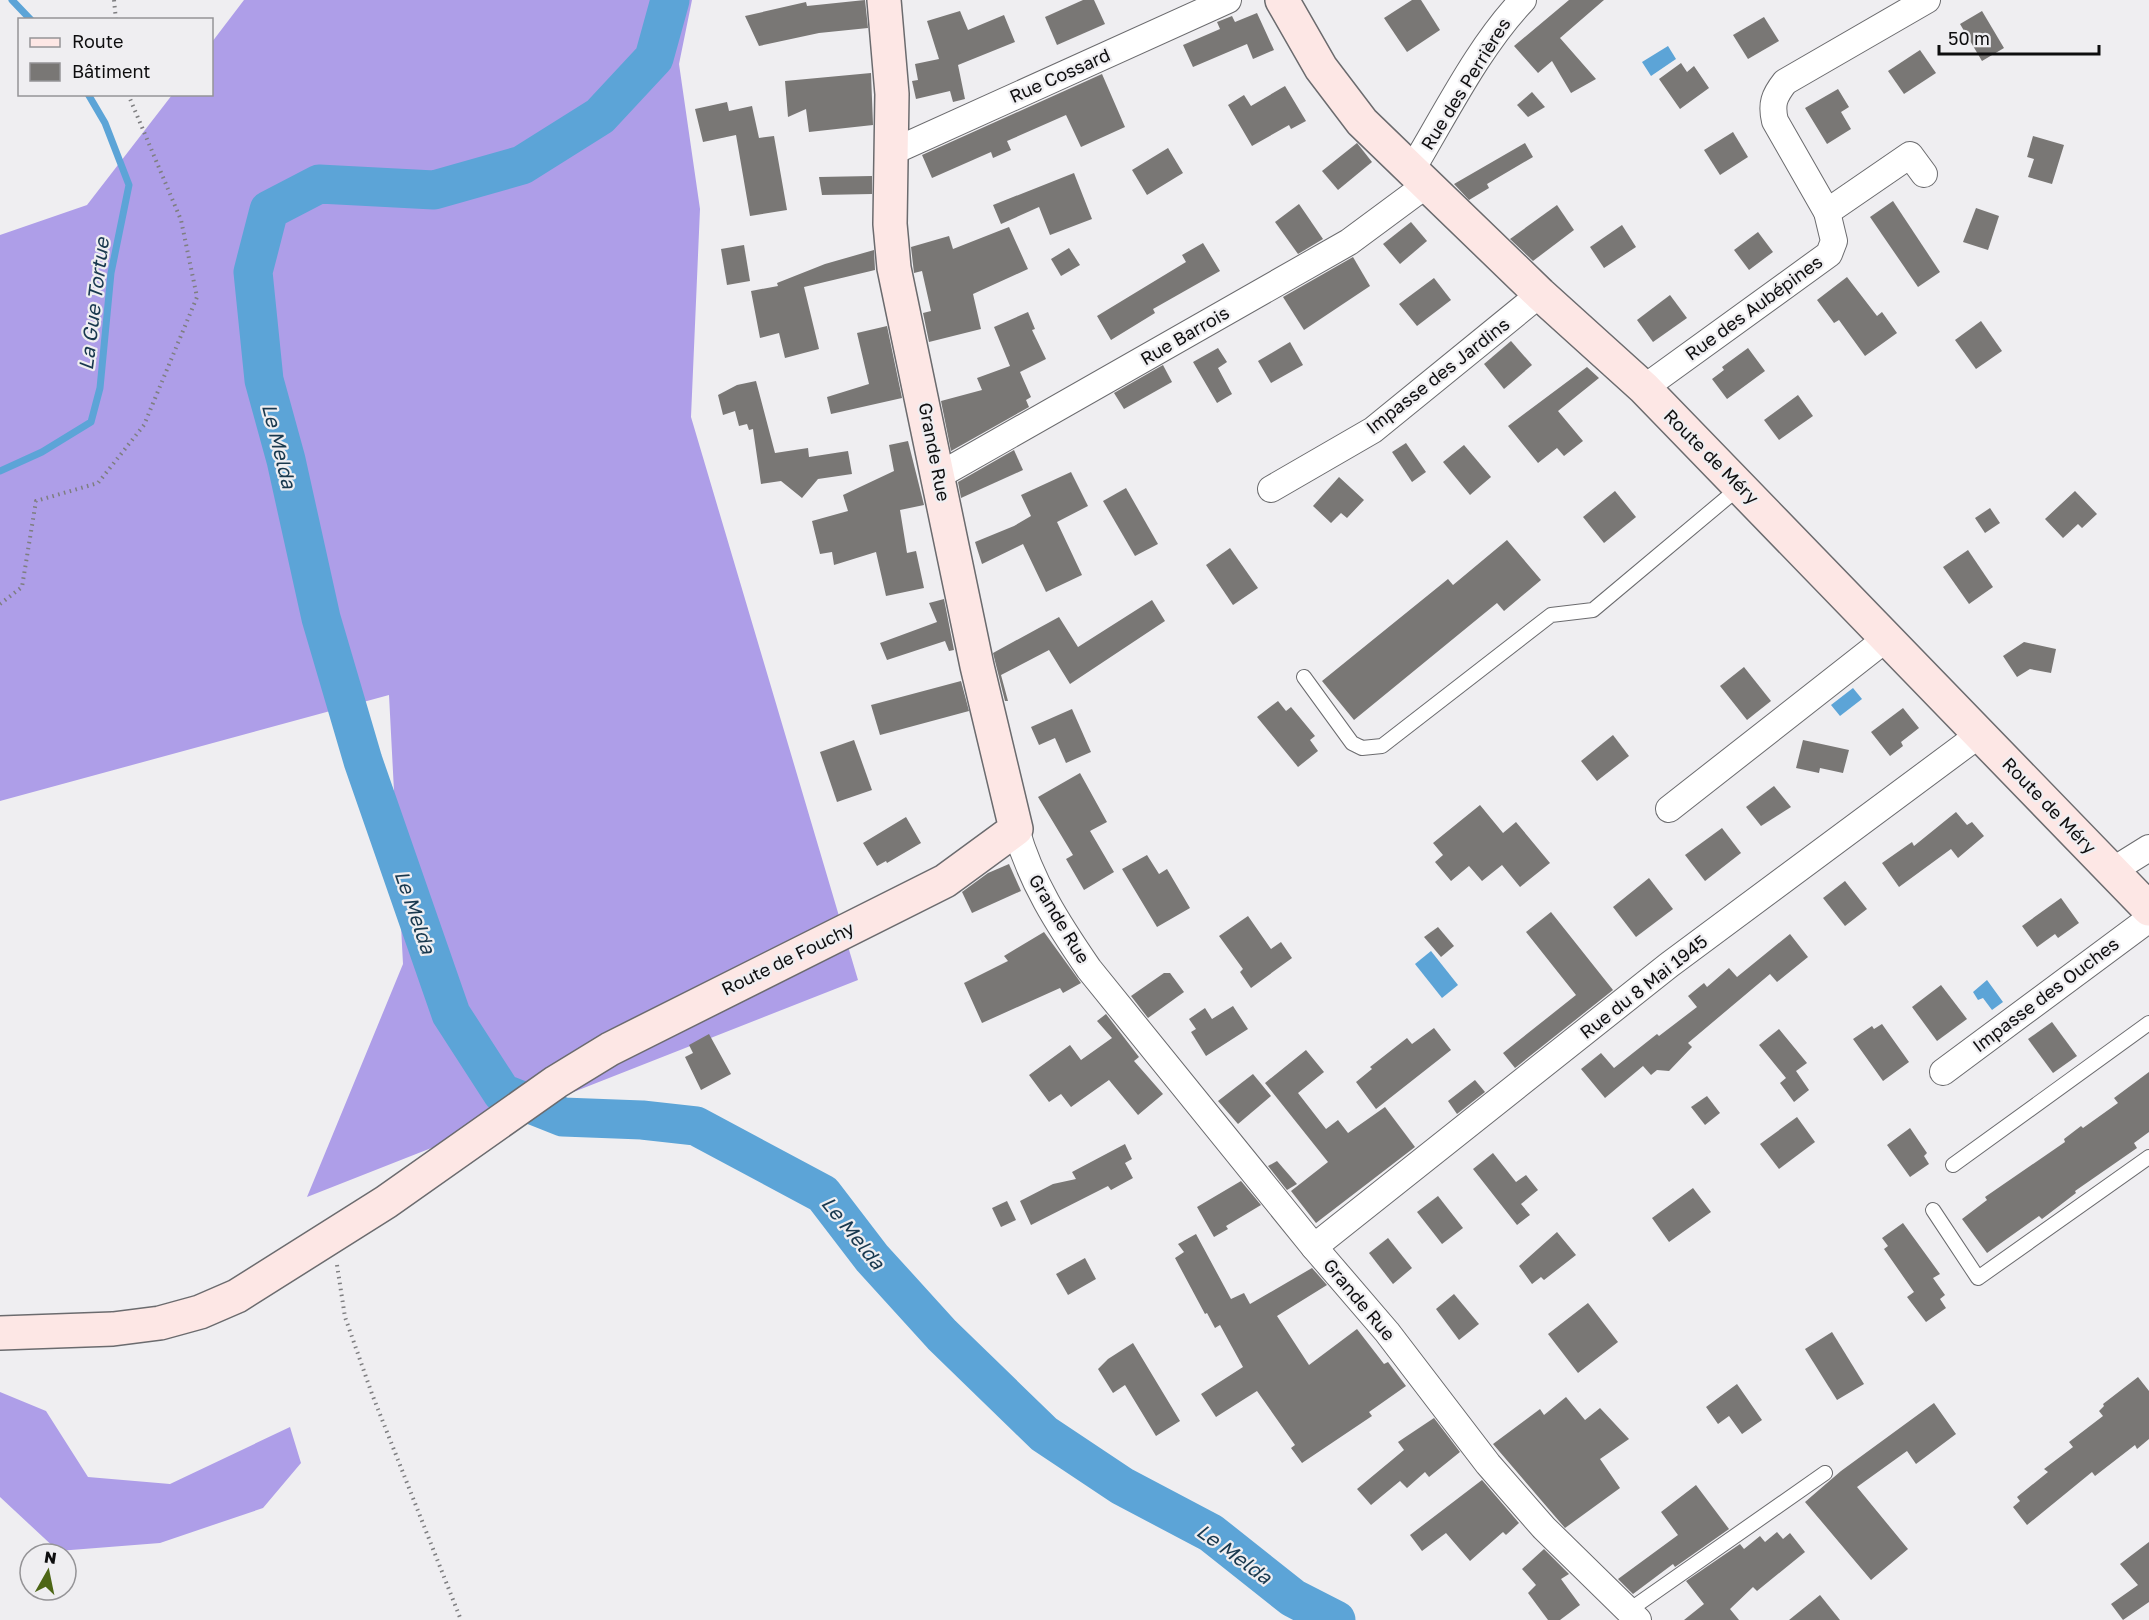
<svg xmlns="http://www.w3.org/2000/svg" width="2149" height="1620" viewBox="0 0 2149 1620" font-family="'Golos Text',sans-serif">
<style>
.forest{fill:#ae9ee8}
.water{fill:#5ca4d7}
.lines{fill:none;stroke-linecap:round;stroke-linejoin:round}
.stream{stroke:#5ca4d7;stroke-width:7}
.river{stroke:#5ca4d7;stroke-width:39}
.building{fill:#797775}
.lane-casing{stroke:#6b6b6e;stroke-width:16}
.street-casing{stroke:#6b6b6e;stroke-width:28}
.secondary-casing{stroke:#6b6b6e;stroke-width:36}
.path{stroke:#7e7e80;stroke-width:4;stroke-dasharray:1.5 4.5;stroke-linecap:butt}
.lane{stroke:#fff;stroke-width:14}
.street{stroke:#fff;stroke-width:26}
.secondary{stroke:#fde7e5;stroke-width:33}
.labels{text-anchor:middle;stroke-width:4.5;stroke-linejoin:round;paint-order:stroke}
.street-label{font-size:18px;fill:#0e0e0f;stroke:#efeef1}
.water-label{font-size:20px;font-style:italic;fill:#18384e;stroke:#efeef1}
</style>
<rect width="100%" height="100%" fill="#efeef1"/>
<!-- forest -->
<g class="forest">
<polygon points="244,0 692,0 679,64 700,209 691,417 858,980 307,1197 403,964 389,695 0,801 0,235 87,205 172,95 212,94 212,42"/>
<polygon points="0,1392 46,1411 88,1477 170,1484 290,1427 301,1463 263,1508 160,1543 58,1551 0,1497"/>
</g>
<!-- water -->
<g class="water">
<polygon points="1668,46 1676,59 1651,76 1642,62"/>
<polygon points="1853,688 1862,699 1840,716 1831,705"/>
<polygon points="1431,951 1458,985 1442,998 1415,964"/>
<polygon points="1987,980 2003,1002 1992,1010 1983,998 1978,1000 1973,992"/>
</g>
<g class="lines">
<!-- stream -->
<g class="stream">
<polyline points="12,0 31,20"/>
<polyline points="0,471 42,452 91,422 100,388 111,273 129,185 105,123 88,94"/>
</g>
<!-- river -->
<polyline class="river" points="670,0 654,58 600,116 522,165 434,190 319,184 269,210 253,272 264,380 286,460 321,618 363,761 451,1014 502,1093 563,1117 642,1120 696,1126 823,1194 872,1258 942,1335 1044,1434 1122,1486 1211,1533 1293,1598 1336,1620"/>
</g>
<!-- building -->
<g class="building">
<polygon points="865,0 868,28 819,33 759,46 745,16 806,2 807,6"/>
<polygon points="1083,0 1094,0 1105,24 1057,45 1045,17"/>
<polygon points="1412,0 1421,0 1440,30 1407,52 1384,18"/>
<polygon points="1569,0 1604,0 1560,38 1596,79 1571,93 1552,61 1538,73 1514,46"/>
<polygon points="960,11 968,30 1004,15 1015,42 958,65 965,99 953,102 950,91 916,99 912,81 918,80 915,64 939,59 927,21"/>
<polygon points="1982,11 2004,48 1982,61 1960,24"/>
<polygon points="1257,13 1274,50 1253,59 1247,44 1193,67 1183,45 1220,29 1217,22 1232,16 1235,22"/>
<polygon points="1764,17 1779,41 1748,59 1733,35"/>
<polygon points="1920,50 1936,73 1904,94 1888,71"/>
<polygon points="1681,63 1687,72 1694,66 1709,88 1680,109 1659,79"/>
<polygon points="871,73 873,125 809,132 806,109 788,117 785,81"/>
<polygon points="1102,74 1125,127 1081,147 1066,115 1007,141 1011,150 993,158 991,152 932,178 922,155"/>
<polygon points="1285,86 1306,121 1291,129 1289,125 1252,146 1228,105 1244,95 1251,106"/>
<polygon points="1838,89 1849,107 1841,112 1851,129 1827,144 1805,108"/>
<polygon points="1532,92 1545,107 1528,117 1517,105"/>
<polygon points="727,102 729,111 752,106 759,138 774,136 787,210 750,216 736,135 703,142 695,109"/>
<polygon points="1733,132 1748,157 1720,175 1704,150"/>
<polygon points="2033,136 2064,145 2052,184 2028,177 2034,159 2027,157"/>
<polygon points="1357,143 1372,162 1338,190 1322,171"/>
<polygon points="1525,143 1533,157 1487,184 1489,188 1469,200 1454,184"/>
<polygon points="1168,148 1183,173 1147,195 1132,170"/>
<polygon points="1074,173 1092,219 1050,235 1039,207 1001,224 993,205"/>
<polygon points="872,176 872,194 822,195 819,177"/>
<polygon points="1893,201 1940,272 1918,287 1870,217"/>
<polygon points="1299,204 1323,239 1298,254 1275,222"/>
<polygon points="1557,205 1574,230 1533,261 1510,239"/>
<polygon points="1976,208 1999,216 1988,250 1963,242"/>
<polygon points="1411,222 1427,241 1400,264 1383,244"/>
<polygon points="1622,225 1636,247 1604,268 1590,247"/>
<polygon points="1009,227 1028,269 973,294 981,329 929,342 923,313 931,311 922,271 914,273 911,247 949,236 953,249"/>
<polygon points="1758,232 1773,252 1749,270 1734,250"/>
<polygon points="1203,243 1220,271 1153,309 1155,313 1111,340 1097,316 1186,262 1182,255"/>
<polygon points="744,245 750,281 727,285 721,249"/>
<polygon points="1069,248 1080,265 1061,276 1051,259"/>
<polygon points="874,250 875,270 804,287 819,349 785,358 779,333 760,338 751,291 778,286 777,283 825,264"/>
<polygon points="1353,257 1370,286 1304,330 1283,297"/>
<polygon points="1847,277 1877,316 1882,312 1897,333 1865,356 1839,320 1834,323 1817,300"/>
<polygon points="1434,278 1451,300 1417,326 1399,304"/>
<polygon points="1670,295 1687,318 1653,342 1637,320"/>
<polygon points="1028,312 1035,329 1032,330 1046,359 1020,372 1031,397 1026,400 1029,407 951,451 941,401 982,390 977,378 1010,366 994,327"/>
<polygon points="1981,321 2002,351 1976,369 1955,340"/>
<polygon points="887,326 902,398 831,414 827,397 869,384 857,333"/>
<polygon points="1511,341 1532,365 1504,389 1484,364"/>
<polygon points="1290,342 1303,365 1271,383 1258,361"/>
<polygon points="1218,348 1227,362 1218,368 1232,394 1217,403 1193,362"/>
<polygon points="1748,348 1765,371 1727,399 1712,379 1724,370 1722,367"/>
<polygon points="1163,365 1172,382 1124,409 1114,393"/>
<polygon points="1587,367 1599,378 1558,411 1583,441 1564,456 1557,448 1538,463 1508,426"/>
<polygon points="756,381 775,453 808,448 809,457 848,451 852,474 818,479 802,498 781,481 761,484 753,429 749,430 747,424 739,426 735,411 723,415 718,395 737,385"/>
<polygon points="1798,395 1813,416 1779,440 1764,420"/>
<polygon points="908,441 924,505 900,510 907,553 916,551 924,588 886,596 876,552 834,565 832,552 820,554 812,521 848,511 843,495 894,471 889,445"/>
<polygon points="1406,443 1426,472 1412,482 1392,452"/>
<polygon points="1464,445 1491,477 1470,495 1443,462"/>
<polygon points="1014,450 1023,470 961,498 958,482"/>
<polygon points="1071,472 1088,506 1057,522 1082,575 1046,592 1023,544 982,564 975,542 1014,526 1031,516 1021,495"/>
<polygon points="1339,477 1364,500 1347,518 1341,513 1331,523 1313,506"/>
<polygon points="1126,488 1158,544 1135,556 1103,501"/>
<polygon points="1615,491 1636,517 1604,543 1583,517"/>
<polygon points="2075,491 2097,514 2082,528 2078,524 2063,538 2045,519"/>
<polygon points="1990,508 2000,523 1985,533 1975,518"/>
<polygon points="1507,540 1541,580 1504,611 1497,603 1354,720 1322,681 1448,579 1453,585"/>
<polygon points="1230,548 1258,588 1233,605 1206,565"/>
<polygon points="1968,550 1993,587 1969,604 1943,567"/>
<polygon points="944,599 954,650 949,651 945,641 887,660 880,643 937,622 929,603"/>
<polygon points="1152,600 1165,621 1070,684 1049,650 1001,675 1008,701 1005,701 993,653 1059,617 1078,647"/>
<polygon points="2024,642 2056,649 2051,673 2030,669 2017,677 2003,656"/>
<polygon points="1744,667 1771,701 1747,720 1720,686"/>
<polygon points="961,681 969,711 880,735 871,705"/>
<polygon points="1278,701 1286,711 1291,707 1315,736 1310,740 1318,751 1298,767 1257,717"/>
<polygon points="1903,708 1919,728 1901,742 1903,746 1890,756 1871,732"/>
<polygon points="1072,709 1091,752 1066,763 1055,738 1039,745 1031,727"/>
<polygon points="1613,735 1629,756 1597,781 1581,761"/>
<polygon points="854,740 872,790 837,802 820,752"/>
<polygon points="1803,740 1849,750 1843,773 1820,768 1819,773 1796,768"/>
<polygon points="1080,773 1107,822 1090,831 1114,872 1084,890 1066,859 1073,855 1038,797"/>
<polygon points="1774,786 1791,807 1761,826 1746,807"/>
<polygon points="1480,805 1503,833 1516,822 1550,863 1520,887 1502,865 1482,881 1469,866 1451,881 1435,862 1443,855 1433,843"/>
<polygon points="1956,812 1967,825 1972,822 1984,836 1958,858 1951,849 1899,887 1882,863 1912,842 1914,846"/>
<polygon points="906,817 921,843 887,863 886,861 877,866 863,843"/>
<polygon points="1722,828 1741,853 1705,881 1685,855"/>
<polygon points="1147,855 1159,874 1167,869 1190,908 1157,927 1122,869"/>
<polygon points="1009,864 1021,891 972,913 962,892 988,873"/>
<polygon points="1649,878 1673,909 1636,937 1613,907"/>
<polygon points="1845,881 1867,909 1845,926 1823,898"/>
<polygon points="2061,898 2079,923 2058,938 2055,934 2037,947 2022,926"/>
<polygon points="1551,912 1613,990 1515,1068 1503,1053 1576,995 1526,932"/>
<polygon points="1248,916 1271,949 1281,942 1292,958 1251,988 1240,972 1243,969 1219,936"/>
<polygon points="1438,927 1454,946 1441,957 1424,937"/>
<polygon points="1044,932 1081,983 1063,993 1060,988 982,1023 964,983 1008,961 1004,956"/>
<polygon points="1790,934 1808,957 1777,982 1770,974 1688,1043 1692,1047 1669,1071 1657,1070 1651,1075 1643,1066 1605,1098 1581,1069 1601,1053 1614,1068 1657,1034 1659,1036 1697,1007 1688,996 1704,983 1707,987 1729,968 1737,977"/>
<polygon points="1164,973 1170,973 1184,992 1148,1018 1131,996"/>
<polygon points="1941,985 1967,1019 1937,1041 1912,1007"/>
<polygon points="1233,1006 1248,1029 1206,1056 1191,1032 1196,1029 1189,1019 1205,1008 1212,1019"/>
<polygon points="1106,1014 1139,1057 1134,1061 1163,1094 1138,1115 1109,1080 1071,1107 1061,1094 1049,1102 1029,1075 1070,1045 1081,1060 1112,1038 1097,1021"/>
<polygon points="2052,1022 2077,1056 2053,1073 2028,1039"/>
<polygon points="1882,1024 1909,1062 1883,1081 1853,1039 1872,1026 1874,1029"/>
<polygon points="1434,1028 1451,1050 1376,1109 1356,1082 1372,1069 1370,1067 1407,1038 1412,1044"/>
<polygon points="1779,1029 1807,1063 1796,1071 1809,1090 1794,1102 1780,1083 1786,1078 1759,1045"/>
<polygon points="709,1034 731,1074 701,1090 685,1057 693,1053 689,1045"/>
<polygon points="1306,1050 1324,1072 1298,1093 1326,1129 1338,1120 1348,1133 1385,1107 1415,1147 1316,1223 1291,1191 1328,1162 1265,1083"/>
<polygon points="2149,1072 2149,1132 2134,1143 2137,1148 2075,1191 2076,1193 2042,1219 2039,1216 1987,1253 1962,1219 1987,1200 1985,1197 2065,1142 2064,1139 2081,1126 2083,1128 2118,1103 2114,1098"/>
<polygon points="1253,1074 1271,1096 1238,1124 1218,1101"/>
<polygon points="1475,1080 1485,1092 1457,1114 1448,1101"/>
<polygon points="1707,1096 1720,1113 1705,1125 1691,1107"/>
<polygon points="1797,1117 1815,1142 1779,1169 1760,1144"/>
<polygon points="1910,1128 1927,1153 1924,1156 1929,1164 1910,1177 1887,1145"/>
<polygon points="1125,1144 1132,1159 1125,1163 1133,1178 1111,1190 1108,1186 1031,1225 1020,1201 1053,1184 1076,1179 1072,1172"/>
<polygon points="1493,1153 1516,1182 1526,1175 1538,1190 1521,1204 1530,1215 1517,1225 1473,1169"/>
<polygon points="1277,1161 1297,1184 1287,1190 1268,1166"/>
<polygon points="1241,1181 1261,1205 1226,1226 1228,1229 1214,1237 1197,1207"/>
<polygon points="1693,1188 1711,1212 1669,1242 1652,1218"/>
<polygon points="1438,1196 1463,1228 1442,1244 1417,1212"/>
<polygon points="1007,1201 1016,1220 1001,1227 992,1208"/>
<polygon points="1903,1223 1940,1274 1933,1278 1945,1295 1940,1299 1946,1308 1926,1322 1907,1297 1914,1292 1884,1249 1888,1246 1882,1238"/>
<polygon points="1557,1232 1576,1255 1544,1280 1541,1277 1532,1284 1519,1266"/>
<polygon points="1196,1234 1231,1299 1244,1293 1250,1304 1312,1268 1327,1285 1277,1316 1309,1365 1357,1329 1384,1364 1388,1362 1406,1386 1369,1412 1372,1416 1302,1463 1291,1448 1295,1445 1257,1391 1216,1417 1201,1394 1243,1367 1220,1325 1215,1328 1207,1313 1205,1314 1175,1258 1184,1252 1178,1244"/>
<polygon points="1388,1238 1412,1268 1393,1284 1369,1253"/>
<polygon points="1085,1258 1096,1279 1068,1295 1056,1274"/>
<polygon points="1454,1294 1479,1324 1459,1340 1436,1309"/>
<polygon points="1588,1303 1618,1342 1578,1373 1548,1334"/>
<polygon points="1832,1332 1864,1384 1837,1400 1805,1349"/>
<polygon points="1133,1343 1180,1421 1156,1436 1125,1385 1113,1393 1098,1369 1108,1359"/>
<polygon points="2138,1377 2149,1391 2149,1439 2137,1449 2135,1445 2095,1476 2092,1472 2027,1525 2013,1507 2020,1501 2017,1497 2048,1472 2044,1469 2073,1447 2069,1442 2103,1416 2099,1411 2104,1406 2103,1404"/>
<polygon points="1737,1384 1762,1420 1742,1434 1729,1416 1718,1424 1706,1407"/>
<polygon points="1566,1397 1585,1420 1600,1408 1629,1439 1600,1459 1620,1488 1565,1528 1493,1444 1540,1409 1544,1415"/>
<polygon points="1934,1403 1956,1434 1916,1464 1907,1451 1857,1487 1908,1549 1871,1580 1805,1502 1841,1471"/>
<polygon points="1434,1418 1460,1452 1429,1477 1425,1472 1407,1488 1400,1481 1371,1505 1357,1489 1404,1450 1398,1442"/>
<polygon points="1482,1480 1519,1523 1506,1535 1503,1532 1470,1561 1446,1533 1422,1551 1410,1535"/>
<polygon points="1696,1485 1729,1529 1675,1567 1673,1564 1633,1594 1618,1579 1678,1535 1661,1512"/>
<polygon points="1777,1532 1783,1539 1790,1533 1805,1552 1757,1591 1753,1587 1730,1609 1739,1620 1684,1620 1704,1604 1686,1581 1740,1544 1744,1549 1760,1536 1765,1542"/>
<polygon points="2149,1542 2149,1602 2123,1620 2111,1604 2138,1585 2120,1564"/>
<polygon points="1544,1549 1569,1574 1561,1579 1580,1605 1560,1620 1548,1620 1528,1593 1536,1585 1522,1569"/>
<polygon points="1820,1595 1840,1620 1789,1620"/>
</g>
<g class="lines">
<defs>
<g id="lane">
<polyline points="1304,677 1352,743 1362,748 1382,746 1551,615 1593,610 1741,486"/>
<polyline points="1953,1165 2149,1023"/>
<polyline points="1933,1210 1978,1278 2149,1157"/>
<polyline points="1628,1611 1825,1473"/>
</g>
<g id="street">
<polyline points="892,152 1228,0"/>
<path d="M1411,171c34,-56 67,-124 112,-171"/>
<polyline points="1827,212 1910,155 1924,174"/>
<path d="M1644,388l185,-134 5,-13 -7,-29 -52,-91c-4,-17 -1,-25 10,-39l142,-82"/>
<polyline points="938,476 1349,242 1426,185"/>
<polyline points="1271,489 1373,430 1540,294"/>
<polyline points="1669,809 1887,638"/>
<path d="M1016,829c15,53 42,95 73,140l225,278 73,85 101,132 56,64 94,92"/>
<polyline points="2112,871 2149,848"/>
<polyline points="1943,1072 2149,919"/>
<polyline points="1314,1247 1669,965 1980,734"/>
</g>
<g id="secondary">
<polyline points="1282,0 1321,68 1362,122 1540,294 1644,388 2149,909"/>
<polyline points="0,1333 113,1329 160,1323 200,1312 237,1296 386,1202 556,1082 610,1049 945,881 1016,829 977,666 894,268 890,224 892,94 884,0"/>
</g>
</defs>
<!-- lane casing -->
<use href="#lane" class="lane-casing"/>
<!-- street casing -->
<use href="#street" class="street-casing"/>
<!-- secondary casing -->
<use href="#secondary" class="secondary-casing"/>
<!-- path -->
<g class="path">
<polyline points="114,0 116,20"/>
<polyline points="0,604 22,587 36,501 98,483 144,425 197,297 181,220 128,94"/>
<polyline points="337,1265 345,1317 372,1394 461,1620"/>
</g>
<!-- lane -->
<use href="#lane" class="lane"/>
<!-- street -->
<use href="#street" class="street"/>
<!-- secondary -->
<use href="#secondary" class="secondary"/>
</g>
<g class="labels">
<!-- street labels -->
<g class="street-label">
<text transform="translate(1060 76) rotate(-24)" y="6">Rue Cossard</text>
<text transform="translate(1466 84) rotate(-58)" y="6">Rue des Perrières</text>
<text transform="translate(1754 308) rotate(-36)" y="6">Rue des Aubépines</text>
<text transform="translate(1185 336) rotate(-30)" y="6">Rue Barrois</text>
<text transform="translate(1438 376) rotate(-38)" y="6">Impasse des Jardins</text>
<text transform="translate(934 452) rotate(79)" y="6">Grande Rue</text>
<text transform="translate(1711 457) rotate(45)" y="6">Route de Méry</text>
<text transform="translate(2049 806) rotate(46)" y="6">Route de Méry</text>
<text transform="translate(1059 919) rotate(59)" y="6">Grande Rue</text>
<text transform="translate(788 959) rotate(-26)" y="6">Route de Fouchy</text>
<text transform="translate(1644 987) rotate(-38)" y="6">Rue du 8 Mai 1945</text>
<text transform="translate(2046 995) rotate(-37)" y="6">Impasse des Ouches</text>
<text transform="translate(1359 1300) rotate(50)" y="6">Grande Rue</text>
</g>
<!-- water labels -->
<g class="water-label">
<text transform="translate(94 304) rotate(-83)" y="7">La Gue Tortue</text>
<text transform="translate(279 446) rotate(76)" y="7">Le Melda</text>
<text transform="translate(415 912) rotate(71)" y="7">Le Melda</text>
<text transform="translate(853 1233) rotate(51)" y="7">Le Melda</text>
<text transform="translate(1234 1554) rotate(36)" y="7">Le Melda</text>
</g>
</g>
<!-- legend -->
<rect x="18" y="18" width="195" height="78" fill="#efeef1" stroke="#959497" stroke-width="1.5"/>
<rect x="30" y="38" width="30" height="9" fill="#fde7e5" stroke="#959497" stroke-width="1.5"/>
<text x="72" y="48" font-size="18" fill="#0e0e0f">Route</text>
<rect x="30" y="63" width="30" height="18" fill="#797775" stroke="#959497" stroke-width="1.5"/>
<text x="72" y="78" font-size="18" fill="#0e0e0f">Bâtiment</text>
<!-- north arrow -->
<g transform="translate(48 1572) rotate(9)"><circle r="28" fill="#efeef1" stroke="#959497" stroke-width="1.5"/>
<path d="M0-4.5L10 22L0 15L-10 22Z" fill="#4d6616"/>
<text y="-9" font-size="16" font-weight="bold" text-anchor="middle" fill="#0e0e0f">N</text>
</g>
<!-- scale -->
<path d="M1939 45v9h160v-9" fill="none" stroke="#0e0e0f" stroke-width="3"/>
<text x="1948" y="45" font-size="18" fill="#0e0e0f" stroke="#efeef1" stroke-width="4.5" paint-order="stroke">50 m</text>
</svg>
